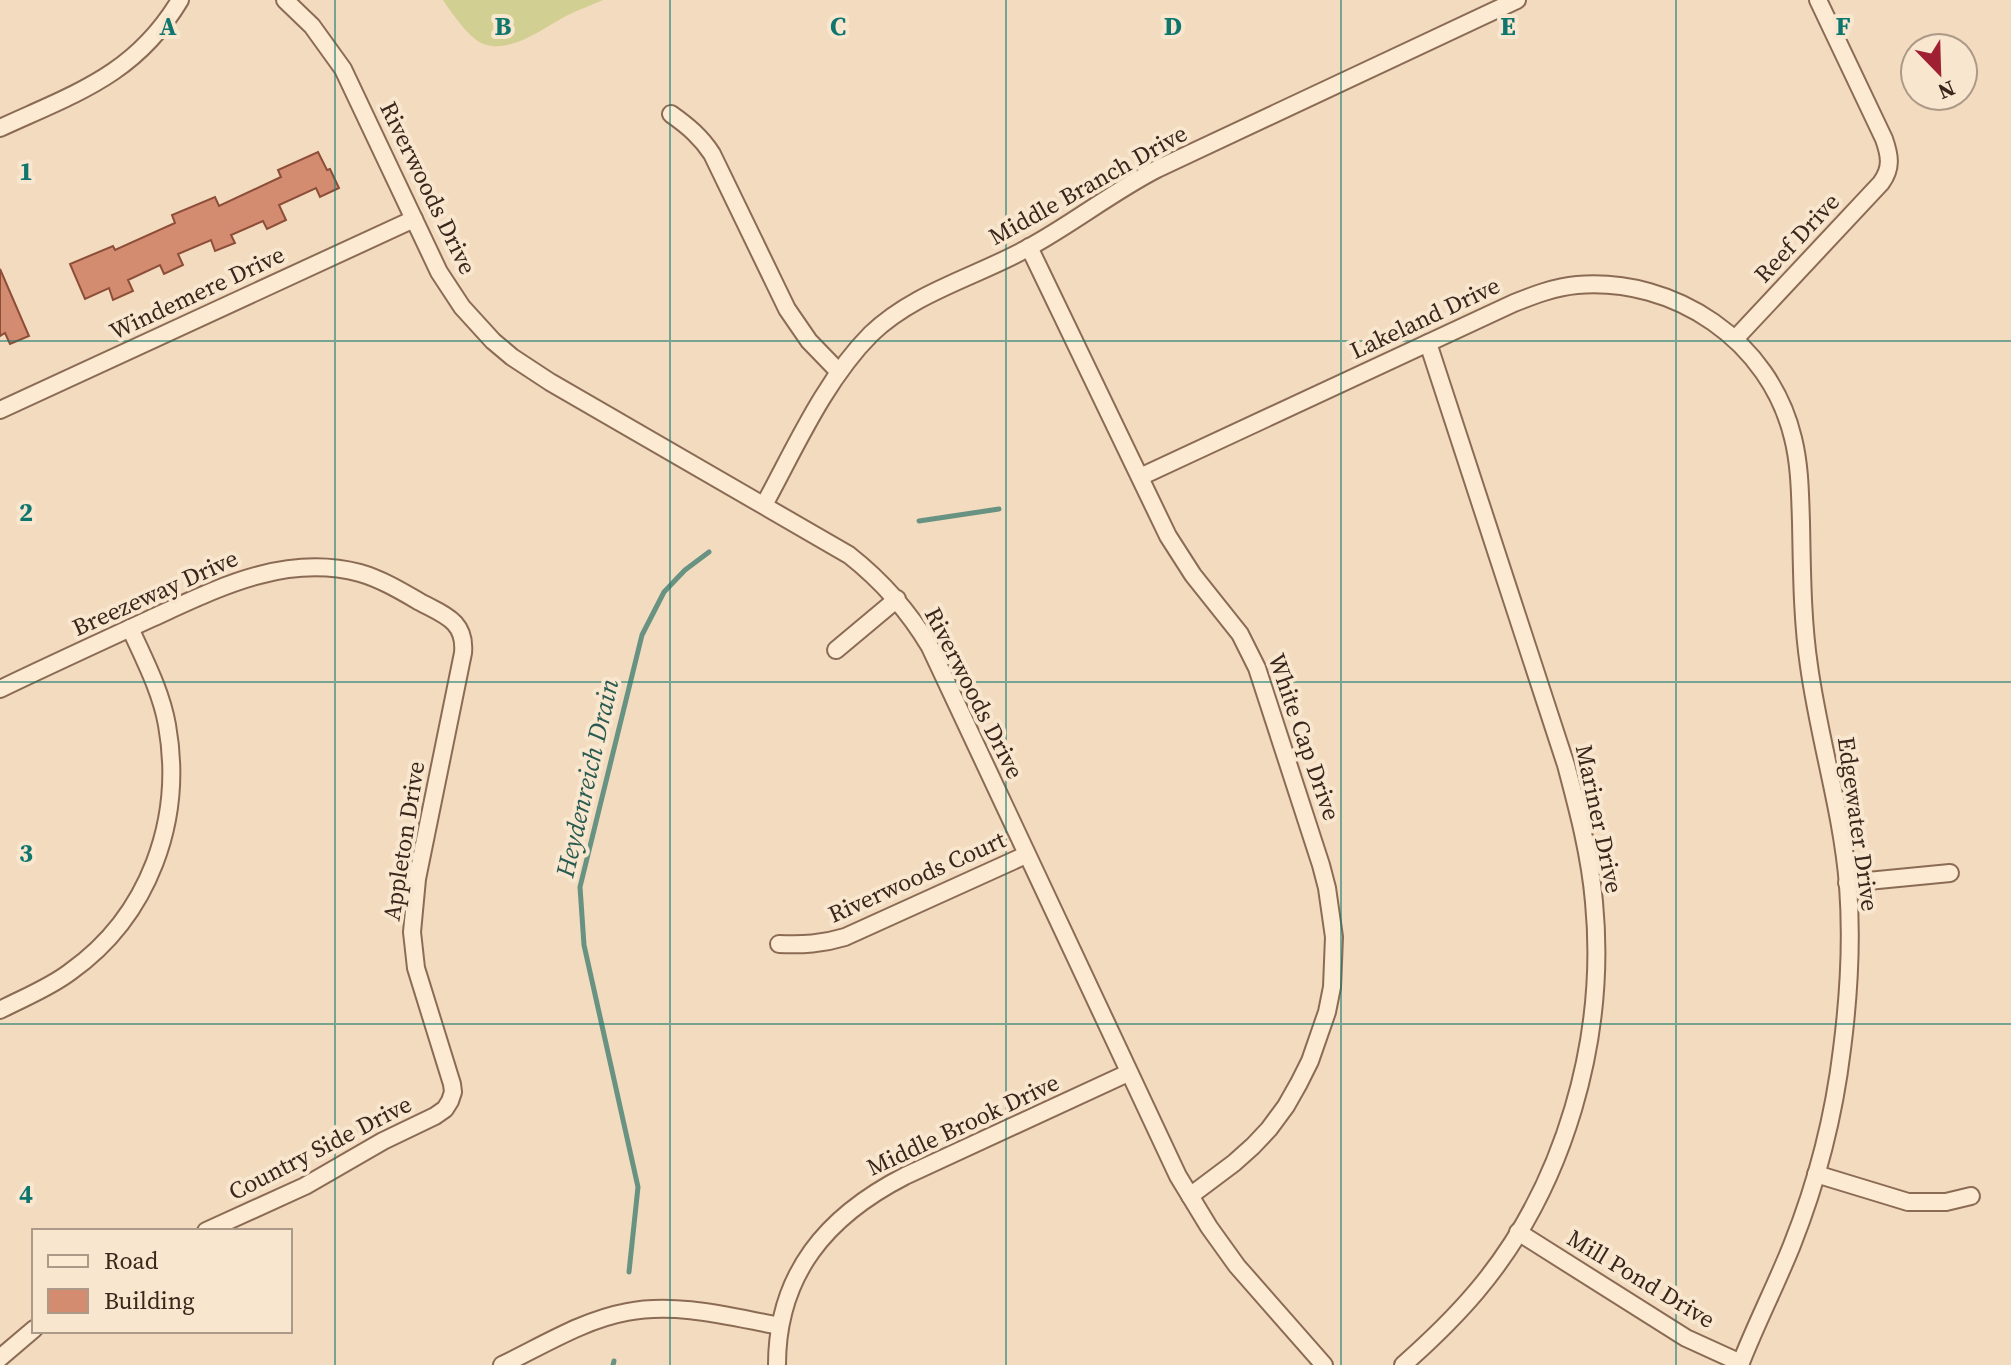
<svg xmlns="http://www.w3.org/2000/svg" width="2011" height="1365" viewBox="0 0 2011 1365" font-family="'Source Serif 4',serif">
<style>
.green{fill:#d1cf91}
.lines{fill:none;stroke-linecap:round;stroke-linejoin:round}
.stream{stroke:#689282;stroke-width:5}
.building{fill:#d48c71;stroke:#8d4e39;stroke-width:2}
.street-casing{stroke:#8c6b55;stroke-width:20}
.street{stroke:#fcead2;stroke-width:16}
.grid{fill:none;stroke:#0f766e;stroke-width:2;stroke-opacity:0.55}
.labels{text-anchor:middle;stroke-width:8;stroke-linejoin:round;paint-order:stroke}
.street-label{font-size:24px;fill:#3a261b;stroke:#f8e6cf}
.water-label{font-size:26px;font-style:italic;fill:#295b51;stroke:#f8e6cf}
.grid-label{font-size:26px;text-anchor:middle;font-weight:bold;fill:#0f766e;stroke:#f8e6cf;stroke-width:8;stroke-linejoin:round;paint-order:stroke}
</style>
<rect width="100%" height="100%" fill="#f2dbbe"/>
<!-- green -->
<path class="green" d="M443,0h160c-11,5 -23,9 -35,15 -24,12 -65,46 -93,24 -10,-8 -25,-28 -32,-39z"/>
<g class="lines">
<!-- stream -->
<g class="stream">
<polyline points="919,521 999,509"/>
<polyline points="629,1272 638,1187 584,945 580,887 642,635 664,592 685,570 709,552"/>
<polyline points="613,1365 614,1361"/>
</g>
</g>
<!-- building -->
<g class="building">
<polygon points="318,152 327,170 330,169 339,188 320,197 316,188 279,205 286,220 267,229 263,221 231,235 235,243 215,251 211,240 178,254 183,265 164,274 160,265 128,280 133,291 113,300 109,288 85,299 70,264 113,246 115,250 175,223 172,215 215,197 219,206 281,177 278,170"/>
<polygon points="0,269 29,336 10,344 5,333 0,336"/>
</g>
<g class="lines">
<defs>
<g id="street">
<path d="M285,0l27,26 31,43 96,203 23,35 31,34 19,16 38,25 299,173c33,26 59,55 81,92l248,529 31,51 28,39 87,99"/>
<path d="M671,114c17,12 30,23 41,40l75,155 22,32 30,31"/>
<path d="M0,128c76,-35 135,-53 180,-128"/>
<polyline points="1029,247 1168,536 1193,575 1240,634 1257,668 1321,865 1327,888 1334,937 1332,987 1327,1012 1310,1061 1299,1083 1286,1106 1269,1129 1253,1146 1234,1163 1190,1196"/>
<path d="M1735,339l146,-156c11,-15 9,-27 3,-44l-66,-139"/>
<polyline points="0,410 414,219"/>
<path d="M1140,477l374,-174c20,-8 41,-16 63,-18 98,-8 193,56 216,153 7,28 7,56 8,84 1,48 1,97 8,144 10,73 33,145 39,219 4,54 1,110 -6,164 -8,67 -25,133 -50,196 -16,40 -36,79 -52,120"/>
<path d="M764,505c31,-57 61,-125 107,-171 42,-41 104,-57 155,-85 45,-24 86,-57 131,-80l360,-169"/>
<polyline points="836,650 897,599"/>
<path d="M0,689c50,-24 100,-47 150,-70 66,-30 134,-66 210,-46 21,6 41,18 60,29 24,13 46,19 43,51l-46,226 -5,53 4,36 36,116 1,8 -3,9 -5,8 -10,7 -52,25 -78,45 -99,45"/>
<polyline points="1847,883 1950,873"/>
<path d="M779,944c24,1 43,0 66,-7l181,-82"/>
<path d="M0,1010c23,-12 49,-22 70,-38 79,-56 114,-152 97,-247 -6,-34 -23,-66 -37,-97"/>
<polyline points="1816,1174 1908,1202 1946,1202 1971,1196"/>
<polyline points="1518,1232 1686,1338 1741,1363"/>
<polyline points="0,1358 34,1329"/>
<path d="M502,1365c40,-19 81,-45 125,-53 50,-10 104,5 153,14"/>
<path d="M777,1365c0,-91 50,-149 128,-189l223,-103"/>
<path d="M1403,1365c26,-23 51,-47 73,-73 89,-105 131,-254 118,-390 -4,-47 -16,-92 -28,-137l-138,-422"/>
</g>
</defs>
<!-- street casing -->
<use href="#street" class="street-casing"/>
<!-- street -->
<use href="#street" class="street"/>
</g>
<!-- grid -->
<path class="grid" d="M335,0v1365M670,0v1365M1006,0v1365M1341,0v1365M1676,0v1365M0,341h2011M0,682h2011M0,1024h2011"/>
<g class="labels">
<!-- street labels -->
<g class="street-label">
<text transform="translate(1088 185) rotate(-29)" y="8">Middle Branch Drive</text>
<text transform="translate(428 188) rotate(64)" y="8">Riverwoods Drive</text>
<text transform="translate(1797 238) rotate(-47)" y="8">Reef Drive</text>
<text transform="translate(197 293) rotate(-25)" y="8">Windemere Drive</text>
<text transform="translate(1425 318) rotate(-25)" y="8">Lakeland Drive</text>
<text transform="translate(155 593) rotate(-24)" y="8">Breezeway Drive</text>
<text transform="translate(974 693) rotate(63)" y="8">Riverwoods Drive</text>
<text transform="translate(1304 737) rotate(71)" y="8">White Cap Drive</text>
<text transform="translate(1599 819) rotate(78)" y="8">Mariner Drive</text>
<text transform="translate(1858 824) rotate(82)" y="8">Edgewater Drive</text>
<text transform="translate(404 841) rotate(-81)" y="8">Appleton Drive</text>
<text transform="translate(917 877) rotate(-24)" y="8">Riverwoods Court</text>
<text transform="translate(963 1125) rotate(-25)" y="8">Middle Brook Drive</text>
<text transform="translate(320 1148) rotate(-27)" y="8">Country Side Drive</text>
<text transform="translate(1641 1279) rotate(31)" y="8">Mill Pond Drive</text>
</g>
<!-- water labels -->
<g class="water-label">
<text transform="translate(587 778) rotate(-77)" y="9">Heydenreich Drain</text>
</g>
</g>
<g class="grid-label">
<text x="168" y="35">A</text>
<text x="503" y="35">B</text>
<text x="838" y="35">C</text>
<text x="1173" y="35">D</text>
<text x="1508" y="35">E</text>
<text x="1843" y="35">F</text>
<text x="26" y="180">1</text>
<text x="26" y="521">2</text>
<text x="26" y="862">3</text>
<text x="26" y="1203">4</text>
</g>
<!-- legend -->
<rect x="32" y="1229" width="260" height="104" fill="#f8e6cf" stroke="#ac9987" stroke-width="2"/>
<rect x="48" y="1255" width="40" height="12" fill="#fcead2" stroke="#ac9987" stroke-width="2"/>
<text x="104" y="1269" font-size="24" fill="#3a261b">Road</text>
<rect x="48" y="1289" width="40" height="24" fill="#d48c71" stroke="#ac9987" stroke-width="2"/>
<text x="104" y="1309" font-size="24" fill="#3a261b">Building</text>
<!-- north arrow -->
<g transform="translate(1939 72) rotate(157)"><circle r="38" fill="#f8e6cf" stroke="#ac9987" stroke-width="2"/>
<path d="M0-6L14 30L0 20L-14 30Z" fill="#a02033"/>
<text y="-12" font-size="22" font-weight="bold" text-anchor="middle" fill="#3a261b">N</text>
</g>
</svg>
